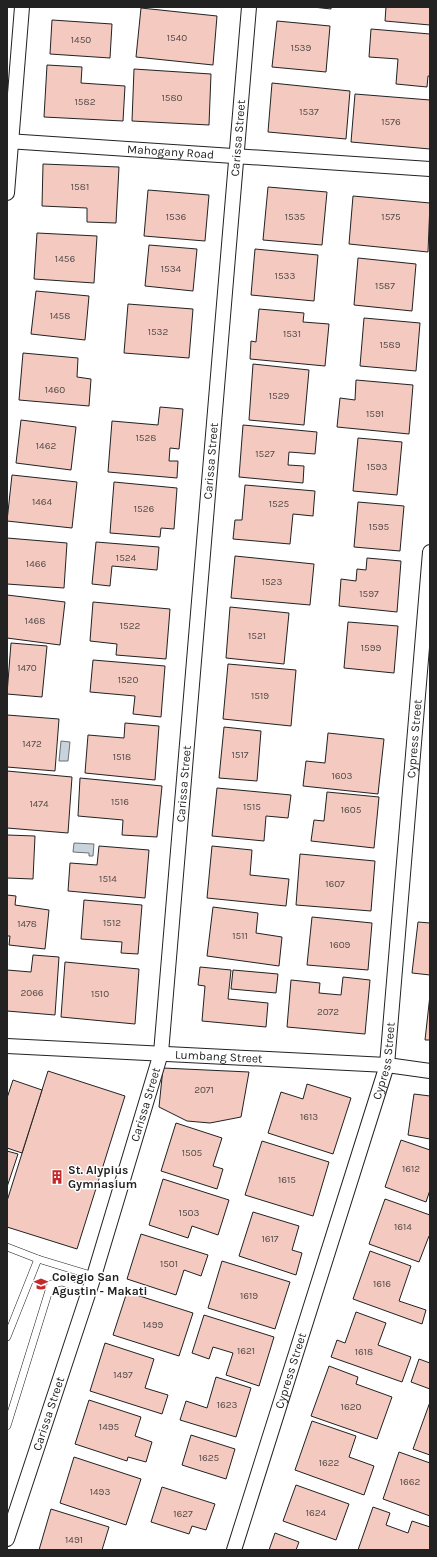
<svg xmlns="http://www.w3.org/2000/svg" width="437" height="1557" viewBox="0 0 437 1557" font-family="Karla,sans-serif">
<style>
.water{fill:#c7d3dd;stroke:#6f6f6f}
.building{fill:#f3c9c0;stroke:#222}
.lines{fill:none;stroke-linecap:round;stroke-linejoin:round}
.service-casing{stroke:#222;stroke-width:8}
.minor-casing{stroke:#222;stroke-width:16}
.service{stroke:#fff;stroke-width:7}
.minor{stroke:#fff;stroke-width:14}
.labels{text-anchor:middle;stroke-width:3;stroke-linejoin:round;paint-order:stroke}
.number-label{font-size:10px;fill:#564c4a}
.street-label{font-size:12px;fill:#222;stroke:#fff}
.poi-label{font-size:12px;font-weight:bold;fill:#222;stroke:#fff;text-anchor:start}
</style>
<rect width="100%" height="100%" fill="#fff"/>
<!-- water -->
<g class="water">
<polygon points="61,741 70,742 68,761 59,761"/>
<polygon points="74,843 94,844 93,856 89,856 89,853 73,852"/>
</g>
<!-- building -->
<g class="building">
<polygon points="313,7 331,7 331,9"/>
<polygon points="386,7 430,7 430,25 385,21"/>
<polygon points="141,8 217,16 213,65 136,57"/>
<polygon points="52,20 112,24 110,58 50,54"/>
<polygon points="277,21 330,26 326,72 272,67"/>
<polygon points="371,29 430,34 430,76 428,76 427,87 396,84 398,59 369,57"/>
<polygon points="47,65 82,67 81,83 125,86 123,121 44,117"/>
<polygon points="134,69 211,74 209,125 132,121"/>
<polygon points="272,83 350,91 346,139 268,132"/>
<polygon points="355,94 430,100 430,149 351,142"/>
<polygon points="43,164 119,167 116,223 87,222 87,208 42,206"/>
<polygon points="268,187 327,192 322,245 263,240"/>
<polygon points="148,190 209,195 205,241 144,236"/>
<polygon points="353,196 430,203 428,252 349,244"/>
<polygon points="37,233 97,236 94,283 34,279"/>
<polygon points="149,245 197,249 193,291 145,286"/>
<polygon points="255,249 318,255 314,301 251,295"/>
<polygon points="358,258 416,264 412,311 354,305"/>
<polygon points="36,291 89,296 85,340 31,334"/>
<polygon points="128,304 193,309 189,358 124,353"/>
<polygon points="259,309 304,313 303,322 329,324 325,366 250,359 251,341 256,342"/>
<polygon points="364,318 420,323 416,371 360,366"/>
<polygon points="23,353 78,358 77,377 91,379 89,406 19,400"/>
<polygon points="253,364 309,370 304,425 249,420"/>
<polygon points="356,380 413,385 409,434 337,427 340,398 355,400"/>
<polygon points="160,407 183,409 179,449 170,448 169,461 178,461 177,478 108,472 112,421 158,425"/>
<polygon points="21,420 76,427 71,470 16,463"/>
<polygon points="243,425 317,432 315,454 289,452 288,465 304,466 303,483 239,477"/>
<polygon points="358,438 402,442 397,495 353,491"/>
<polygon points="12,475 77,482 72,528 7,521"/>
<polygon points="114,482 177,488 174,529 161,528 160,537 110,533"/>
<polygon points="245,485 315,491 313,516 293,514 290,544 233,539 235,520 242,520"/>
<polygon points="358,502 404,506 400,551 354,547"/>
<polygon points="7,538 67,543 64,588 7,584"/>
<polygon points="96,542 159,547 157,570 112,566 110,586 92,584"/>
<polygon points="235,556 314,564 310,605 231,598"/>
<polygon points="367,558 401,561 397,612 339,606 341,579 356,581 357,569 366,570"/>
<polygon points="7,595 65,602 60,645 7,638"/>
<polygon points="93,602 170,609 166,659 116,655 117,644 90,641"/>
<polygon points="230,607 289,613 284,664 226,658"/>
<polygon points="348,622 398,626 394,673 344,668"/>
<polygon points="11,643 47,646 42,697 7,694"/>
<polygon points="93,660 165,666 161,717 133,714 135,696 90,692"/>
<polygon points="228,664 296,670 291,726 223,719"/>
<polygon points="7,715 59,719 55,771 7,767"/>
<polygon points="125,723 159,726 155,780 85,773 88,735 124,738"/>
<polygon points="224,727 261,731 257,781 219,778"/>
<polygon points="328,733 384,739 378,794 303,786 306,761 325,763"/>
<polygon points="7,771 72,777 68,833 7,828"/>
<polygon points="80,778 162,786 157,837 122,835 123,820 78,816"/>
<polygon points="217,788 291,795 288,818 266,816 264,841 212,836"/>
<polygon points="327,792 379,797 374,848 311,841 314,820 324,821"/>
<polygon points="7,835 35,836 33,879 7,878"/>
<polygon points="99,846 149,850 145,898 68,891 70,863 97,865"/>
<polygon points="212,846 252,850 250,875 289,879 286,906 207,898"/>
<polygon points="300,854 375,861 371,911 296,905"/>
<polygon points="7,895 16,896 15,905 49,910 45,949 9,945 10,936 7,936"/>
<polygon points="84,900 142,905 138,954 121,953 122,942 81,939"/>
<polygon points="213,907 258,913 256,933 282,937 279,966 207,956"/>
<polygon points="312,917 372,923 368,970 307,965"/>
<polygon points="418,922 430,923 430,975 412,973"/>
<polygon points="33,955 59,957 55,1015 7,1011 7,970 31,972"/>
<polygon points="65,962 139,969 135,1024 61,1017"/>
<polygon points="200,967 231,970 228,999 268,1003 266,1027 202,1021 205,986 198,985"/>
<polygon points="233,970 278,974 276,993 231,989"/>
<polygon points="343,977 370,980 365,1034 287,1027 291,980 320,983 319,993 341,995"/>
<polygon points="430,995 430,1040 425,1040"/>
<polygon points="163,1068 249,1072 241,1117 210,1123 187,1121 159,1107"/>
<polygon points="48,1071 125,1096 77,1249 7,1227 7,1201"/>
<polygon points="13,1080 42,1090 22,1153 7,1148 7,1098"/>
<polygon points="307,1084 351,1098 333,1154 268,1133 281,1092 303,1099"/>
<polygon points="414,1094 430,1096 430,1139 408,1135"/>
<polygon points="176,1123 222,1138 213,1166 223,1169 217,1189 161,1171"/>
<polygon points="401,1140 430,1150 430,1190 426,1202 385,1187"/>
<polygon points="262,1141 329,1162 313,1216 245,1195"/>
<polygon points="7,1151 18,1154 7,1187"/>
<polygon points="163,1179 229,1200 218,1235 192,1226 188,1238 149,1225"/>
<polygon points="385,1199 430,1215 430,1237 429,1236 419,1262 369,1244"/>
<polygon points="253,1212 299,1226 292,1250 302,1253 296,1275 239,1256"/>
<polygon points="141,1234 208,1255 201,1276 184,1270 176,1295 127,1279"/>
<polygon points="370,1251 411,1266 399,1301 426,1310 422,1324 353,1299"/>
<polygon points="222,1261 290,1282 275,1329 208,1308"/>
<polygon points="127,1292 193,1313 179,1356 113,1335"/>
<polygon points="356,1312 386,1323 378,1345 411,1357 402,1382 331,1357 337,1340 345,1343"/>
<polygon points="204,1315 274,1337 259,1386 226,1375 233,1353 213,1347 209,1359 192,1353"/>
<polygon points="105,1343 154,1359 145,1388 168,1395 162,1414 90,1391"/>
<polygon points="419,1359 430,1363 430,1389 411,1382"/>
<polygon points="329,1366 358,1377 356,1384 392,1397 377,1439 311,1416"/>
<polygon points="216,1377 251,1388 236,1437 180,1420 186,1401 207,1408"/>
<polygon points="89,1400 141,1417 135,1436 152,1442 146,1462 128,1457 127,1461 75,1444"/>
<polygon points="430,1402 430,1455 413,1449"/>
<polygon points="312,1421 356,1436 349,1457 374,1466 364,1495 295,1470"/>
<polygon points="191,1435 235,1449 226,1479 182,1465"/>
<polygon points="399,1452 430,1463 430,1516 383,1499"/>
<polygon points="74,1457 141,1479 126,1525 60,1503"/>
<polygon points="296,1485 349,1504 336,1540 283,1521"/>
<polygon points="162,1487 215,1504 206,1530 192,1526 189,1534 151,1522"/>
<polygon points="373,1507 390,1513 386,1525 408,1533 412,1521 430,1527 430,1550 358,1550"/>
<polygon points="51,1509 109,1527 102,1550 39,1550"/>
<polygon points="275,1533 299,1542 296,1550 269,1550"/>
</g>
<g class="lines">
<defs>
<g id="service">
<polyline points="7,1247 38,1259"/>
<polyline points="7,1337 38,1259 94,1276"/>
<polyline points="7,1426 51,1284 62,1282 89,1291"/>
</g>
<g id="minor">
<path id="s1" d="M7,141l423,28"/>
<polyline points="7,193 22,7"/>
<path id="s2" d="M7,1046l380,19 43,6"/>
<path id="s3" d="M7,1539l87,-263 67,-223 88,-1046"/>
<path id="s4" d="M234,1550l153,-485 43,-513"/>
</g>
</defs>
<!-- service casing -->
<use href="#service" class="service-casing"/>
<!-- minor casing -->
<use href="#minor" class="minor-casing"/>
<!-- service -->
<use href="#service" class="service"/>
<!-- minor -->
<use href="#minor" class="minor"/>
</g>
<!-- icons -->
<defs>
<symbol id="building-bare" viewBox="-9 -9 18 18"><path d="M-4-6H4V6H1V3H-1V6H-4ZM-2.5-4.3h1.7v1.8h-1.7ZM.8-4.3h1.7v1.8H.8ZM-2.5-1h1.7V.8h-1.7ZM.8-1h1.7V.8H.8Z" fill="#c62828" stroke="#fff" stroke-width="2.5" paint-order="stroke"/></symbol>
<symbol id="school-bare" viewBox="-9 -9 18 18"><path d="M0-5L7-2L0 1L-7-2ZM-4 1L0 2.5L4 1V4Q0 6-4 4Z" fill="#c62828" stroke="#fff" stroke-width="2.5" paint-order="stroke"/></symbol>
</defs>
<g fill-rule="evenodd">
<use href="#building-bare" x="47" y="1167" width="20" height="20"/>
<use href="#school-bare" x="31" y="1274" width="20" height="20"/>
</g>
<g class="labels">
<!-- number labels -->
<g class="number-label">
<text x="177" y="41">1540</text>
<text x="81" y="43">1450</text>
<text x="301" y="51">1539</text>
<text x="172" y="101">1580</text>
<text x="85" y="105">1582</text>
<text x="309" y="115">1537</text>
<text x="391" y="125">1576</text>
<text x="80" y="190">1581</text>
<text x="176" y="220">1536</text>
<text x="295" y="220">1535</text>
<text x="391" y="220">1575</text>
<text x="65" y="262">1456</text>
<text x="171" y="272">1534</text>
<text x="285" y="279">1533</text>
<text x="385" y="289">1587</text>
<text x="60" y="319">1458</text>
<text x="158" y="335">1532</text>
<text x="292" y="337">1531</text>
<text x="390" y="348">1589</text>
<text x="55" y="393">1460</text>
<text x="279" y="399">1529</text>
<text x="375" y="417">1591</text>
<text x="146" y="441">1528</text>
<text x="46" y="449">1462</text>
<text x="265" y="457">1527</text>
<text x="377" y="470">1593</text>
<text x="42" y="505">1464</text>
<text x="279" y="507">1525</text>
<text x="144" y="512">1526</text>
<text x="379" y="530">1595</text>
<text x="126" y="561">1524</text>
<text x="36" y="567">1466</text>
<text x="272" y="585">1523</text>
<text x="369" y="597">1597</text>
<text x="35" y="624">1468</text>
<text x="130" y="629">1522</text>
<text x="257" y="639">1521</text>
<text x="371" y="651">1599</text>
<text x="27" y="671">1470</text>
<text x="128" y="683">1520</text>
<text x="260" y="699">1519</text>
<text x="32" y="747">1472</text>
<text x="240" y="758">1517</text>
<text x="122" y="760">1518</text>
<text x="342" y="779">1603</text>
<text x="120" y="805">1516</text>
<text x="39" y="807">1474</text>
<text x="252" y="810">1515</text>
<text x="351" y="813">1605</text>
<text x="108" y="882">1514</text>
<text x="335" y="887">1607</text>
<text x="112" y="926">1512</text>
<text x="27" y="927">1478</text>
<text x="240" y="939">1511</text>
<text x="340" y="948">1609</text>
<text x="32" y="996">2066</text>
<text x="100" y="997">1510</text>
<text x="328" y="1015">2072</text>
<text x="204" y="1093">2071</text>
<text x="309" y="1120">1613</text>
<text x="192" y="1156">1505</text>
<text x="411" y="1172">1612</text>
<text x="287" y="1183">1615</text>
<text x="189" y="1216">1503</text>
<text x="403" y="1230">1614</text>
<text x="270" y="1242">1617</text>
<text x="169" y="1267">1501</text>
<text x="382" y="1287">1616</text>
<text x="249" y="1299">1619</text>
<text x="153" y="1328">1499</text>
<text x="246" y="1354">1621</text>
<text x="364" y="1355">1618</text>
<text x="123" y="1378">1497</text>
<text x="227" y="1408">1623</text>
<text x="351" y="1410">1620</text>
<text x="109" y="1430">1495</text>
<text x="209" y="1461">1625</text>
<text x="329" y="1466">1622</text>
<text x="410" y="1485">1662</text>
<text x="100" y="1495">1493</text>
<text x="316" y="1516">1624</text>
<text x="183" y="1517">1627</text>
<text x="74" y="1543">1491</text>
</g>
<!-- street labels -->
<g class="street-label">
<text dy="4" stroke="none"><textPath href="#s3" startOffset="1428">Carissa Street</textPath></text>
<text dy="4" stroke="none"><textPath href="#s1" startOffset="164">Mahogany Road</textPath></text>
<text dy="4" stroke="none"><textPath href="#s3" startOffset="1104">Carissa Street</textPath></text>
<text dy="4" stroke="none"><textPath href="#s4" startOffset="836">Cypress Street</textPath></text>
<text dy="4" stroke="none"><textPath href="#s3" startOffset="780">Carissa Street</textPath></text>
<text dy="4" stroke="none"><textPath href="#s2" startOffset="212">Lumbang Street</textPath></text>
<text dy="4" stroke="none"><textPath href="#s4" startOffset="512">Cypress Street</textPath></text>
<text dy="4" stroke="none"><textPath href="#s3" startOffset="456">Carissa Street</textPath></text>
<text dy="4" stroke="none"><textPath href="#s4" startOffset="188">Cypress Street</textPath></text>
<text dy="4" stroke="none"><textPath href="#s3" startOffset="132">Carissa Street</textPath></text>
</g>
<!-- poi labels -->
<g class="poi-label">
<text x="68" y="1174">St. Alypius<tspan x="68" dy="14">Gymnasium</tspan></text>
<text x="52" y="1281">Colegio San<tspan x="52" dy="14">Agustin - Makati</tspan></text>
</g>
</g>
<!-- border -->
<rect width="437" height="1557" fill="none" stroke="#222222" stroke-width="16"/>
</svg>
